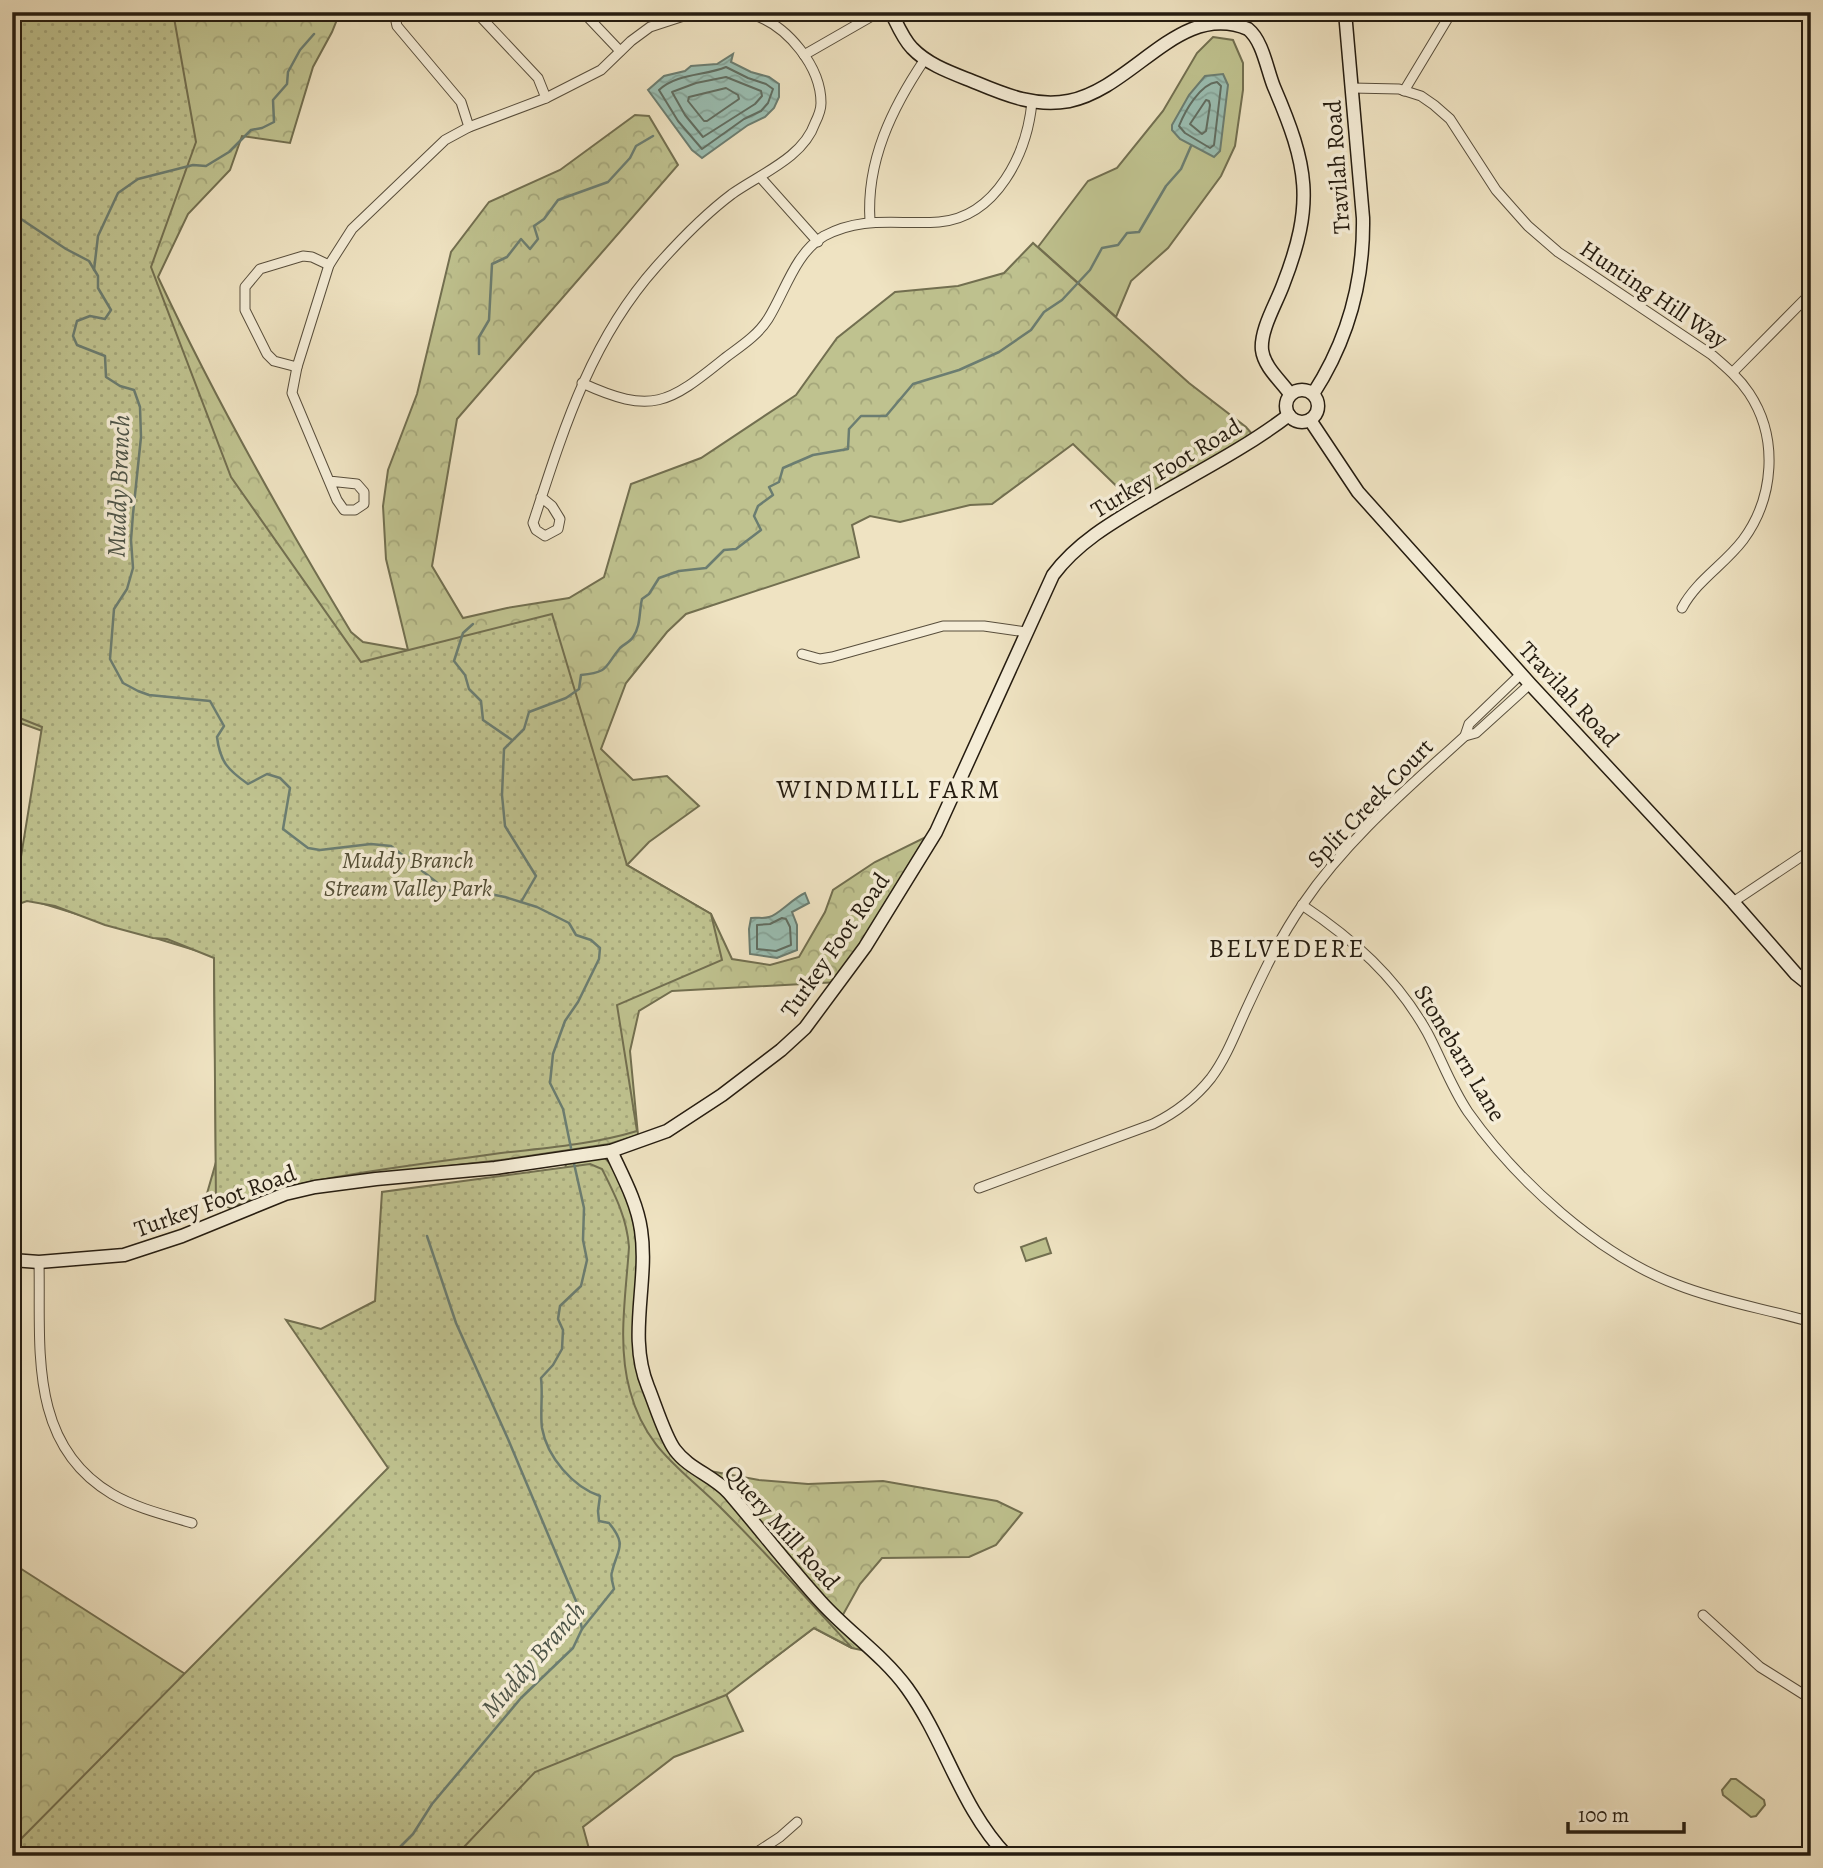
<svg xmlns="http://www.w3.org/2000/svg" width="1823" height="1868" viewBox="0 0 1823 1868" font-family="Alegreya,serif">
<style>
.green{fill:#bfc28f;stroke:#726f50;stroke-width:2}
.forest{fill:url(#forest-crowns);stroke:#726f50;stroke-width:2}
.park{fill:url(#park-dots);stroke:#726f50;stroke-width:2}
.water{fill:url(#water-waves);stroke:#6b7d71;stroke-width:2}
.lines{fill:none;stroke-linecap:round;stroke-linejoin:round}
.shore{stroke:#606d61;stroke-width:2}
.stream{stroke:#6b7d71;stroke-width:2.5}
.street-casing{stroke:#584e3c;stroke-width:11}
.secondary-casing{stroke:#251c10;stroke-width:15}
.street{stroke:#f5edd7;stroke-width:9}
.secondary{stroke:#f5edd7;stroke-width:12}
.labels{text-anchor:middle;stroke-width:7;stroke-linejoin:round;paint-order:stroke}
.street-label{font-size:24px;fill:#251c10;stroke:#f5edd7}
.park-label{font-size:24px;font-style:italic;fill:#534e36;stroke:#f5edd7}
.water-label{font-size:26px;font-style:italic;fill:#4e5549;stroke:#f5edd7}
.neighbourhood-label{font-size:26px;letter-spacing:2px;fill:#251c10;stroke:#f5edd7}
</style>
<defs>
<pattern id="forest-crowns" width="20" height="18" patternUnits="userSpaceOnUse" patternTransform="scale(1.75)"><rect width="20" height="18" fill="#bfc28f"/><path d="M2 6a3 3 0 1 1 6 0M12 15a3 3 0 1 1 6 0" fill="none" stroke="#a4a67a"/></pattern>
<pattern id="park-dots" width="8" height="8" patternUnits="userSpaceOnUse" patternTransform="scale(1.75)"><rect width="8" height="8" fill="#bfc28f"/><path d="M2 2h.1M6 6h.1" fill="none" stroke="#a4a67a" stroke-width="1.8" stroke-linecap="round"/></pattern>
<pattern id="water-waves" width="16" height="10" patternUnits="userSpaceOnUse" patternTransform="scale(1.75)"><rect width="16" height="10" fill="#9abeb2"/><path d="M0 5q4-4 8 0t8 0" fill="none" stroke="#85a398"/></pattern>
</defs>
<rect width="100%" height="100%" fill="#efe3c2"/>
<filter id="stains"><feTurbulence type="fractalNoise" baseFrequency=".00286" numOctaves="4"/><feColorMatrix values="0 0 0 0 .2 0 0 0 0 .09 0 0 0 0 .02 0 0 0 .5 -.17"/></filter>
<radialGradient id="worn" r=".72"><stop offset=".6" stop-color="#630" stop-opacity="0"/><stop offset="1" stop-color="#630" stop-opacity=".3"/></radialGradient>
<!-- green -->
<g class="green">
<polygon points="1213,37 1233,40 1243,63 1243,90 1235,146 1221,176 1168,248 1131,281 1116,317 1038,247 1088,181 1117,168 1163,111 1197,53"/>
<polygon points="1046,1238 1051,1253 1026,1261 1021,1247"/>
<polygon points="1731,1779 1736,1779 1764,1800 1765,1805 1756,1816 1751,1817 1723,1795 1722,1790"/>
</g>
<!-- forest -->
<g class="forest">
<path d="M12,12h328l-8,20 -19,35 -23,76 -48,-7 -12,34 -42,44 -30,63c57,122 123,239 193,355l12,10 45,8 -22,-91 -3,-53 5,-36 29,-76 34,-142 38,-50 71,-32 75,-55 14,1 29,49 -221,254 -25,147 31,52 44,-10 62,-10 35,-21 27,-93 70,-26 95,-63 41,-57 58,-46 63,-6 46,-13 29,-30 156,140 57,44 7,8 -119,68 -61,-59 -81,60 -22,1 -70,17 -30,-6 -18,9 7,32 -173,57 -19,18 -41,51 -25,66 32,31 34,-4 32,30 -50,36 -22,23 84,49 21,45 38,6 29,-8 26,-45 8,-22 42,-28 61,-30 -97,150 -167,9 -33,20 -9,40 8,84 -29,9 -108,16 -195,22 -38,11 -38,15 -24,-11 10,-35 -2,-206 -196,-60 55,-154 -61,-22z"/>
<polygon points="605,1158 613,1167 630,1205 635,1231 639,1258 636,1365 688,1467 759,1480 808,1484 883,1481 997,1501 1022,1513 996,1545 969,1557 882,1558 860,1584 840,1620 875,1653 852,1648 814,1628 726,1694 743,1731 674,1757 583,1827 591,1856 12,1856 12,1563 218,1695 395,1473 371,1337 564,1181 566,1163"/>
</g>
<!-- park -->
<g class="park">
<path d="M12,12h161l23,130 -45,125 80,210 130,185 191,-48 75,251 84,49 11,46 -105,45 20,126c-46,14 -95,17 -143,23 -93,13 -187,23 -278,52l-2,-248 -47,-19 -14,-1 -48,-13 -50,-19 -28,-5 -14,5 29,-179 -30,-12z"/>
<path d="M590,1164l12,5c13,26 25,49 27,78 -3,47 -12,98 1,144 16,60 54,79 94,120 44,44 86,91 128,137l-38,-20 -88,67 -191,77 -72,76 -1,8h-450v-8l376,-380 -102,-148 35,9 54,-28 7,-109z"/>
</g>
<!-- water -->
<g class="water">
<polygon points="733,54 731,62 751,72 769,77 779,84 779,97 774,108 765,117 748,125 702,158 692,150 648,90 664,76 685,71 691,66 717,64"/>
<polygon points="1223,74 1228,85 1220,151 1214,157 1180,139 1172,130 1172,125 1189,95 1205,76"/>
<path d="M805,893l4,10 -17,9 5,13v25l-20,8 -27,-4 -1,-25 2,-11c6,-1 13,1 18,-1 8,-1 24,-19 36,-24z"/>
</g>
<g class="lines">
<!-- shore -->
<g class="shore">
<path d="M726,67l22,11 18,6 7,5 -5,14 -7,8 -17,8 -42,30 -24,-28 -19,-31c18,-17 46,-14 67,-23z"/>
<polygon points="726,77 761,91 762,96 755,104 703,137 685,115 672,92 696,83"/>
<path d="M1217,82l4,4 -7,59 -4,3 -25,-15 -6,-7c6,-15 21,-42 38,-44z"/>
<polygon points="726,88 738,95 739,99 707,121 704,121 688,101 689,97"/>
<polygon points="1206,100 1209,101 1210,105 1206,131 1202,134 1190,124"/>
<polygon points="782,918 786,919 790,927 791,945 776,951 757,949 757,925 770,924"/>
</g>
<!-- stream -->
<g class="stream">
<path d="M12,213l54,36 23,12 9,15v12l13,22 -6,9 -15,-3 -13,5 -4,15 4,9 28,11 1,21 14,9 14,4 6,17 1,30 -8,77 -2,26 2,28 -6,21 -13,20 -4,50 13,24 15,8 11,4 61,6 14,25 -7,11c3,25 11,33 31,47l19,-10 13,4 10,10 -7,41 25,19 12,2 51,-6 20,2 54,43 16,4 19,-1 25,5 32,10 32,16 7,12 15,5 9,8 -1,11 -21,43 -13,19 -12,33 -3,29 13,26 9,44"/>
<polyline points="94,270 98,236 118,193 138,179 193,165 206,166 229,152 251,130 262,128 274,122 273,100 287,84 288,72 300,50 314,34"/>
<polyline points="479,354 479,337 489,320 492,264 507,257 521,239 530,249 538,239 534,226 544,219 558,200 608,182 630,158 636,146 653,136"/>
<polyline points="473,624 463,633 454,661 465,675 469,689 481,701 483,720 512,740"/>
<path d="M521,902l15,-26 -31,-50 -3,-31 2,-46 20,-20 5,-17 37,-14 13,-9 2,-14c29,-3 23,-8 39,-27 4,-4 10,-6 13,-11 8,-11 6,-26 9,-38l7,-5 10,-16 20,-7 27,-3 18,-18 12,-1 25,-19 -7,-14 4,-10 15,-11 -4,-8 10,-5 4,-14 30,-13 35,-6 1,-20 12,-13h25l27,-32 46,-14 40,-18 32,-22 13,-18 18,-12 28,-30 12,-22 16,-3 9,-12 12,-1 27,-46 15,-17 10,-23"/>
<polyline points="427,1236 456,1323 508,1439 576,1601 582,1629"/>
<path d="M391,1856l22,-22 19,-30 89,-106 52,-50 9,-19 32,-40c-1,-5 -4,-13 -2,-17 5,-23 16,-26 -3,-49l-10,-2 -1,-10 2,-15c-27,-9 -53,-39 -58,-68 -2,-16 1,-33 -1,-50l12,-13 9,-16 1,-19 -5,-11 2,-13 21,-20 6,-26 -4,-20 1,-32 -11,-49"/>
</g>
<defs>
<g id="street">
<polyline points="394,12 397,26 461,102 469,127"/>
<polyline points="476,12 538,78 546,98"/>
<polyline points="583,12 620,51"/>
<polyline points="804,55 879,12"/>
<path d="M1352,88l47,1 22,7 13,9 16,14 46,71 32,36 30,26 154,103c14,12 27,23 37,38 30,45 25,105 -6,147 -19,25 -46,40 -61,68"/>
<polyline points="1404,91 1451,13"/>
<polyline points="760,177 818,242"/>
<path d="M870,221c-4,-60 22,-113 55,-162"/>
<polyline points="297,367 274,361 267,354 245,310 245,287 260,269 303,256 312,257 329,265"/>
<polyline points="1733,372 1811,293"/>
<path d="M582,383c70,32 86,21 143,-25 16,-12 32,-22 43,-39 17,-27 27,-66 56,-83 39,-21 74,-11 115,-14 58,-5 88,-69 93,-120"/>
<polyline points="329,481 357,484 364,492 364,504 355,510 344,510 337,500 292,393 297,367 329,265 352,229 445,140 469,127 546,98 601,70 631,41 650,27 696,12"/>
<path d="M541,497l11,9 8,13 -2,10 -13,7 -9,-6 -3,-7c30,-92 57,-182 123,-256 23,-26 48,-52 76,-73 28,-20 71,-36 83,-71 3,-6 6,-13 6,-20 0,-36 -33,-77 -67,-88 -6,-2 -14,-2 -21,-3"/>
<polyline points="802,654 820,659 832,657 943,626 984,626 1026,632"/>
<polyline points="1465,736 1469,724 1521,674"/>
<polyline points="1733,902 1811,850"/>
<path d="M1302,905c51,34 94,72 125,127 14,26 24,55 41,80 49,69 130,143 210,173 43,17 89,24 133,37"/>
<path d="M979,1188l174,-64c22,-11 43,-27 58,-46 15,-20 24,-44 34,-66 17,-37 35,-75 58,-108 44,-65 105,-116 162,-168l11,-3 54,-49"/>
<path d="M39,1262c2,84 -12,182 73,232 24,14 53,21 80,29"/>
<polyline points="1703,1615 1760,1667 1811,1699"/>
<polyline points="751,1856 780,1837 797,1822"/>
</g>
<g id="secondary">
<path d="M891,12c6,12 12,27 21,36 17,18 43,26 65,35 31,13 59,24 92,18 65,-13 111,-101 179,-72 15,12 19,41 26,58 34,79 41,116 9,198 -7,19 -23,45 -21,65 2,17 19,31 28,44"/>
<circle cx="1302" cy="406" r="16"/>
<path d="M1313,394c35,-54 51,-113 50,-176l-18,-206"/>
<polyline points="1310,420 1358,492 1530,684 1733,902 1796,974 1811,986"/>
<path d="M611,1151c12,26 26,51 30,79 8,52 -14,106 7,157 7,17 17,50 27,63 14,19 39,26 54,43 31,36 60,74 92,109 27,30 62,53 86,86 39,54 53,119 100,168"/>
<path d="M12,1260l27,2 85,-7 58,-19 103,-42 30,-7 61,-8 119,-11 116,-17 56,-20 55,-36 59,-45 24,-22 60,-81 71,-115 117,-257c26,-35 65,-56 102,-78 45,-26 92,-50 134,-82"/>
</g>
</defs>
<!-- street casing -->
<use href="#street" class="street-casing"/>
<!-- secondary casing -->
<use href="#secondary" class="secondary-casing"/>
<!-- street -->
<use href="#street" class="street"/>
<!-- secondary -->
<use href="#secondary" class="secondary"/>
</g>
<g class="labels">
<!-- street labels -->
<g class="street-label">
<text transform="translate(1337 167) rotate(-94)" y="8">Travilah Road</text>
<text transform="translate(1654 294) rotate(34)" y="8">Hunting Hill Way</text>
<text transform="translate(1166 468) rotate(-31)" y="8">Turkey Foot Road</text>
<text transform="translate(1569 694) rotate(47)" y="8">Travilah Road</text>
<text transform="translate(1370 803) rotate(-46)" y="8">Split Creek Court</text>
<text transform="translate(835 945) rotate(-55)" y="8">Turkey Foot Road</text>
<text transform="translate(1460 1053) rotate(59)" y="8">Stonebarn Lane</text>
<text transform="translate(215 1201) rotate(-20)" y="8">Turkey Foot Road</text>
<text transform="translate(782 1527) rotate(48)" y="8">Query Mill Road</text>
</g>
<!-- park labels -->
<g class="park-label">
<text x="408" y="868">Muddy Branch<tspan x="408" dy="28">Stream Valley Park</tspan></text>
</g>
<!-- water labels -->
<g class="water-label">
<text transform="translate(118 486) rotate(-88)" y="9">Muddy Branch</text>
<text transform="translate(533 1659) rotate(-49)" y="9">Muddy Branch</text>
</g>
<!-- neighbourhood labels -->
<g class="neighbourhood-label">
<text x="889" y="798">WINDMILL FARM</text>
<text x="1287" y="957">BELVEDERE</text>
</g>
</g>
<!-- margin -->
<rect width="1823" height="1868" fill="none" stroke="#efe3c2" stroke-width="42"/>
<rect x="14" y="14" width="1795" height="1840" fill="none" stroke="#251c10" stroke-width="3.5"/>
<rect x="21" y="21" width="1781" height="1826" fill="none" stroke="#251c10" stroke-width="2"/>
<!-- scale -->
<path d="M1568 1822v10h116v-10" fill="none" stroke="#251c10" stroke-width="3.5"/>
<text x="1578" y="1822" font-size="21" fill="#251c10" stroke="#f5edd7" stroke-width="5" paint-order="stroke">100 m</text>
<rect width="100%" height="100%" filter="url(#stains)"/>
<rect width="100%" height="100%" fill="url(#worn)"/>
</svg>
